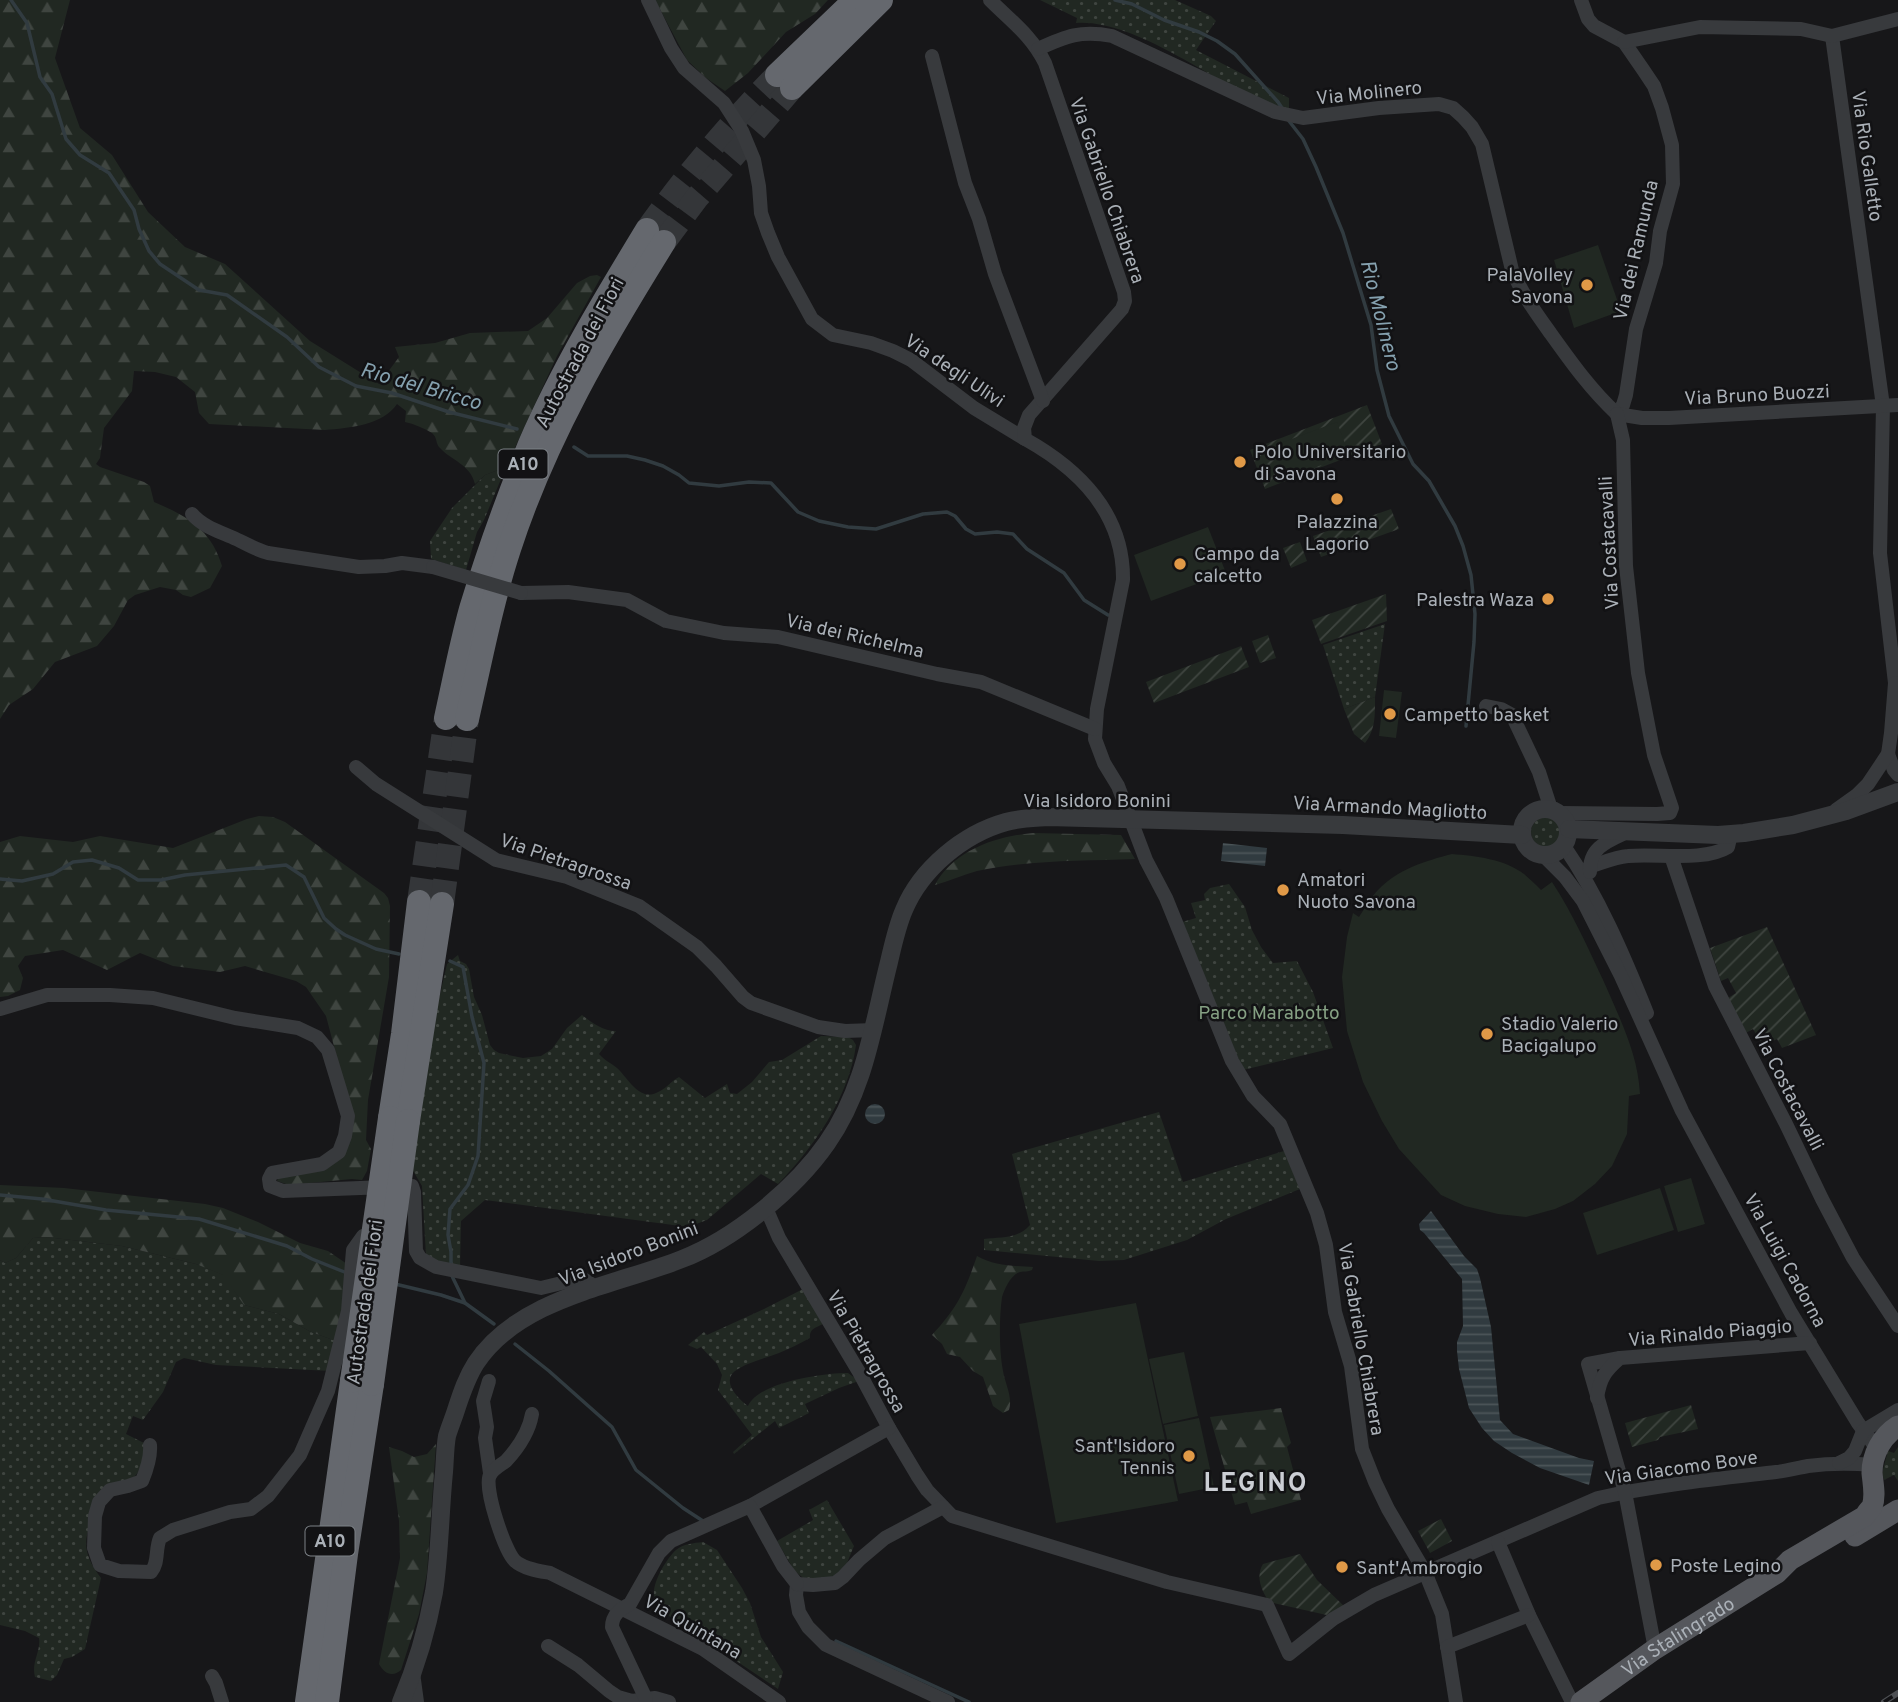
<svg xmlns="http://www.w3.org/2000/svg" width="1898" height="1702" viewBox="0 0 1898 1702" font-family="Overpass,sans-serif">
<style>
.grass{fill:url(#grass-dots)}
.forest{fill:url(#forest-firs)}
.garden{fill:url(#garden-furrows)}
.pitch{fill:#212822}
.water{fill:url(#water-rules)}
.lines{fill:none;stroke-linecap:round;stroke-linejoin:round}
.stream{stroke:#313b40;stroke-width:3.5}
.motorway-tunnel{stroke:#343639;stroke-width:24;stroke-dasharray:24 12;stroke-linecap:butt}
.minor{stroke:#383a3d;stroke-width:14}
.tertiary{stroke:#383a3d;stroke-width:18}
.primary{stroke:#55575c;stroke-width:21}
.motorway{stroke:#65686e;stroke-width:24}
.rail-casing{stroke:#4e5054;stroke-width:6}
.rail{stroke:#121214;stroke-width:3.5;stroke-dasharray:10;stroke-linecap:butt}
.minor-bridge{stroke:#383a3d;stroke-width:14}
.motorway-bridge{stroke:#65686e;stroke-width:24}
.poi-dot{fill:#e09947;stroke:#121214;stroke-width:2.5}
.labels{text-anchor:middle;stroke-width:5;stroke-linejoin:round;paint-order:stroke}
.shield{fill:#121214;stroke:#7c8186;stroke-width:2}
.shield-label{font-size:18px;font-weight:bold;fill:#aab0b7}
.street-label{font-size:19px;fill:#aab0b7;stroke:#121214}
.poi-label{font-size:19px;fill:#aab0b7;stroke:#121214;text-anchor:start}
.park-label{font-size:19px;fill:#85a083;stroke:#121214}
.water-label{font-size:21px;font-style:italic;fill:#85a1af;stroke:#121214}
.district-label{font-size:26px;font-weight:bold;letter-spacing:2px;fill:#cbced4;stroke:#121214}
</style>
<defs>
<pattern id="grass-dots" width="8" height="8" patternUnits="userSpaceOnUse" patternTransform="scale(1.75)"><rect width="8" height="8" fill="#212822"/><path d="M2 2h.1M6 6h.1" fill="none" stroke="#3f4540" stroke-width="1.8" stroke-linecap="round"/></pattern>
<pattern id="forest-firs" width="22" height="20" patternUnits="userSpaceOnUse" patternTransform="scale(1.75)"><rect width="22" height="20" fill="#212822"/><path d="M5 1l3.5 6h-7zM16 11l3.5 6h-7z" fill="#3f4540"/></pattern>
<pattern id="garden-furrows" width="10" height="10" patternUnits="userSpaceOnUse" patternTransform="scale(1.75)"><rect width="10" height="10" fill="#212822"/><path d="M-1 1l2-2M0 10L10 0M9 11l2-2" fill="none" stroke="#3f4540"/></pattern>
<pattern id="water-rules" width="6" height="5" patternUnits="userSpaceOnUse" patternTransform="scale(1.75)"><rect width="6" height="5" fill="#313b40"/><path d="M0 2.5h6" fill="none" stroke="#4c5559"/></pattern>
</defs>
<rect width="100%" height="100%" fill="#171719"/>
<!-- grass -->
<g class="grass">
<path d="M1040,0h135l36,16 5,5 -20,29 93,48v11c-10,-3 -21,-5 -31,-9 -51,-23 -125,-81 -182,-77l1,-5z"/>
<polygon points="506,467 484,520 477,532 466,570 431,559 430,541 452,508 485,475"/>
<polygon points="1385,624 1375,697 1344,709 1323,645"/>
<circle cx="1546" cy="832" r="15"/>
<polygon points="1229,884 1245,907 1252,930 1261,947 1273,963 1297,961 1313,992 1333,1048 1243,1070 1182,922 1196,918 1191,903 1205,900 1204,894 1210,888"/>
<path d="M458,955l2,6 6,3 3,5 5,28 8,18 8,30 4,5 5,3 24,5 18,-2 11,-7 15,-21 15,-13c10,8 21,16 34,16l-17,23c5,6 12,9 18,14 10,9 22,33 39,25 9,-3 15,-12 23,-16l26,21 22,-14 3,9 7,1 15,-12 17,-20 13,-2 39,-24 27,1 5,3 3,5c-7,52 -42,102 -78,139l-17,-10 -54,46 -19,7 -203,-27 -24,21 -1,46 -26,-4 -8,-7 -4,-70 -10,-17 24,-157 11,-48z"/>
<path d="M1159,1112l24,70 101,-31 16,38 -74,30 -39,21 -63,20 -25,1 -115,-11v-11c17,-2 34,0 46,-14l-18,-71z"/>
<path d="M46,1237l76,9 74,18 28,11 20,30 35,9 32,18 25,9 -6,30 -114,-6 -32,-7 -8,4 -13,30 -20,28 -10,-4 -7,18 20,10c-2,10 -3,23 -10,31 -5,6 -14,5 -20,9 -5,4 -9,13 -13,19 -19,29 -25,45 -2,75l-16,71 -13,8 -8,2 -7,16 -6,6 -16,-4c-4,-15 6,-25 4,-39l-14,-7 -25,-6v-365l5,3 11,-5 17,-20z"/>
<path d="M803,1289l20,35c-8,4 -14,5 -13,14 -11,6 -21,11 -31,15 -12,5 -39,11 -47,21 -8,11 8,26 16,32 11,-24 75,-33 100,-33l11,8 -20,7 -34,16 4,9 -30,15 -4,-7 -41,33 -1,-2 19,-17 -34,-45 4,-15 -5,-11 -16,-17 -4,2 -9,-4 16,-13 3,3 57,-26z"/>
<polygon points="1898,1447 1898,1481 1894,1475 1884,1480 1882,1473 1888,1451 1894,1453"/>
<polygon points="827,1500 854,1546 847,1563 835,1578 803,1578 794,1570 777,1541 813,1520 809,1510"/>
<path d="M703,1542l14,8 25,38 8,15 11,34 22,35 -5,17 -109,-73c-7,-6 -14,-13 -15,-22 -1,-13 13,-36 22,-44 7,-6 18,-7 27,-8z"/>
</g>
<!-- forest -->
<g class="forest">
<path d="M0,0h70l-15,58 25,70 32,27 36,57 37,35 40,17 85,77 69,43 20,-27 -4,-10 40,-4 35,-10 58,-2 19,-13 30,-35 13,-7 7,-1 4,2 -44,79 -51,111 -21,8 -10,9c-5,-20 -23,-23 -35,-36 -5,-5 -2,-10 -8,-15 -8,-5 -18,-9 -27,-11l1,-11 -9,-7c-14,21 -48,24 -72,26l-116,-6 -10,-11 -4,-21 -19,-15 -21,-5 -21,-1 -2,20 -28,37 -4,30 -4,6 4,3 44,15 6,4 4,16c33,14 57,27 68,64l-12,22 -19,9 -8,-2 -7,-5 -16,-3 -25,8 -7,5 -14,26 -17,20 -42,16 -22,27 -24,16 -9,14z"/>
<polygon points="655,0 828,0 815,14 786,32 748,73 725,91 706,78 687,60"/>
<polygon points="259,816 273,817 285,822 384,893 388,898 390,906 389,977 368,1100 366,1140 371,1149 367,1171 362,1180 352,1179 289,1185 277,1181 280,1176 345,1153 340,1069 326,1016 306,987 296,981 245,966 220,972 173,966 140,953 107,970 63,950 25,956 18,966 23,978 20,990 8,996 0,997 0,842 20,836 73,842 100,836 173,848 247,819"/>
<path d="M1033,833l88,2 14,24c-53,2 -107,1 -158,12 -14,4 -28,10 -42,14 18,-34 61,-49 98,-52z"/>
<polygon points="0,1185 64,1188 205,1204 223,1208 258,1222 300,1243 328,1251 347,1264 348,1281 336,1341 311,1332 279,1314 244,1305 223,1275 196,1264 122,1246 46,1237 33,1238 16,1258 5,1263 0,1260"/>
<path d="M977,1256c17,10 37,10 56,11l-1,3c-4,2 -8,1 -12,2 -9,2 -16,18 -18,25 -3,21 -3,54 1,74 2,13 10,26 6,39l-6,3 -10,-7 -10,-29 -10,-6 -13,-14 -13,-3 -5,-10 -10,-9c26,-28 33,-44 45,-79z"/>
<polygon points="1281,1408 1291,1443 1287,1447 1301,1500 1251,1514 1247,1502 1235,1505 1210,1417"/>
<path d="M436,1444l-9,129 -8,41 -18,56c-9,8 -17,3 -22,-6l21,-106 -1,-37 -10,-74 13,4 12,6 13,-3z"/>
</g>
<!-- garden -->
<g class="garden">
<polygon points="1367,405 1382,444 1265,489 1250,450"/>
<polygon points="1391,509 1399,529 1321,557 1313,536"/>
<polygon points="1300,542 1307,561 1291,568 1283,548"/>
<polygon points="1386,594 1387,621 1321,644 1312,620"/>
<polygon points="1268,635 1276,658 1260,663 1252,641"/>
<polygon points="1241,646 1249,667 1154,703 1146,682"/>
<path d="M1375,697c0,16 1,33 -10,46l-11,-9 -10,-25z"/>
<polygon points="1767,927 1816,1035 1782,1048 1777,1039 1763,1046 1753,1029 1744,1034 1728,998 1736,993 1728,978 1721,981 1710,948"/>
<polygon points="1691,1405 1698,1429 1660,1437 1658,1440 1632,1447 1625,1423"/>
<polygon points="1441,1519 1452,1541 1430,1553 1418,1531"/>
<path d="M1300,1554l17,26 29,28 -15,8 -62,-14c-7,-11 -14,-25 -6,-38z"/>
</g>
<!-- pitch -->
<g class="pitch">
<polygon points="1598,245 1621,311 1574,328 1554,260"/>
<polygon points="1337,422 1349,455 1286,478 1273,446"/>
<polygon points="1208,527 1226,573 1151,601 1134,555"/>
<polygon points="1384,690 1402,692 1396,738 1379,736"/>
<path d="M1452,854c24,2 52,5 72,20 6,5 12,11 17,16l11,-8c21,32 36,66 52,100 16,37 34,72 36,112l-11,2 -2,38 -15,32 -17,18 -22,17 -18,8 -29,8 -28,-3 -33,-8 -24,-11 -42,-46 -17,-28 -19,-39 -16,-51 -5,-54 5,-40 6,-24 6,4c6,-9 12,-20 19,-27 20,-21 47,-29 74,-36z"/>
<polygon points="1691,1178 1705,1224 1678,1232 1664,1186"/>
<polygon points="1660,1188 1674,1230 1597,1255 1583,1213"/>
<polygon points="1136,1303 1178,1501 1056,1523 1019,1324"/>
<polygon points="1184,1352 1198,1416 1163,1424 1149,1359"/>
<polygon points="1199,1418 1214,1487 1179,1494 1164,1425"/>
</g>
<!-- water -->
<g class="water">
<polygon points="1223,843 1267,848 1265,866 1221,861"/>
<circle cx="875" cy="1114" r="10"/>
<polygon points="1431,1211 1464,1256 1477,1269 1480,1278 1491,1327 1500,1420 1513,1434 1579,1458 1594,1461 1589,1485 1540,1468 1512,1453 1494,1441 1482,1428 1469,1408 1459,1369 1457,1351 1457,1342 1463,1326 1462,1279 1424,1233 1420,1230 1419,1224"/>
</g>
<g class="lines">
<!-- stream -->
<g class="stream">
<polyline points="11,0 27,23 40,77 52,94 66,139 80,155 109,173 134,210 139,229 149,251 160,264 199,290 227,295 287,337 319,367 356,386 392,393 449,412 517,429"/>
<polyline points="1115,0 1132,4 1164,20 1199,32 1217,41 1235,54 1278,102 1282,108"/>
<polyline points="1289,121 1303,139 1316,167 1343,233 1371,325 1377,370 1389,416 1413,464 1429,481 1455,526 1463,546 1471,575 1475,614 1474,642 1466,726"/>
<polyline points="574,447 588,456 627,456 645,460 663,466 679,475 689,483 719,486 749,482 771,483 798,512 819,521 848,527 876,529 923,514 947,512 955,516 966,529 975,534 997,532 1013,534 1027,549 1064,573 1084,600 1108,615"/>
<polyline points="0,879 22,881 53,874 73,862 92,860 119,868 138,880 161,880 185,875 286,865 304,877 324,918 336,929 345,935 376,949 399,954"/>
<polyline points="450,961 463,967 472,1017 484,1063 478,1156 468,1185 450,1209 448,1235 451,1252 451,1265"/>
<polyline points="0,1195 42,1199 106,1210 199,1219 287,1246 312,1259 347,1273"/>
<polyline points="452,1276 465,1303"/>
<polyline points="395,1284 441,1295 465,1303 494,1324"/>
<polyline points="515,1344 549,1371 612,1427 636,1470 683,1508 703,1521"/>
<polyline points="836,1641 969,1702"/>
</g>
<!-- motorway-tunnel -->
<g class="motorway-tunnel">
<path d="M647,230c40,-56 83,-106 130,-155"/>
<polyline points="664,242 696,199 792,88"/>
<polyline points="419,902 446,718"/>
<polyline points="442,904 467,719"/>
</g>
<!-- minor -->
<g class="minor">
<polyline points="648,0 671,48 684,68 724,103 742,131 754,160 759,186 761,213 768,233 778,257 812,319 833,335 871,343 893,351 911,360 974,408 1025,439"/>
<path d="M990,0c21,21 42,36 55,63l79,229 1,9 -3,8 -93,106 -5,13 1,11c54,30 99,75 98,141l-26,129 -2,30 9,24 14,23 28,74 20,38 66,163 21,35 27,28 37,89 9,32 9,67 16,54 11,83 13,33 13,27 37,63 17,42 14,88"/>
<polyline points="1581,0 1588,19 1594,26 1624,42 1644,71 1654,86 1662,108 1672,145 1673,184 1660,231 1656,263 1636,329 1626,395 1623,405 1617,414"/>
<polyline points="1832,36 1883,406 1880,553 1895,683 1898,690"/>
<polyline points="1624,42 1700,27 1801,29 1832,36 1898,19"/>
<path d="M1038,49c28,-13 43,-19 74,-13l163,76 28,6 76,-10 60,-4 14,4 10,9 9,10 10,17 30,126c10,24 24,43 39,64 20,28 40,56 66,80"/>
<polyline points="932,56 965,183 979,219 995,274 1043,401"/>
<polyline points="1617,414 1642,418 1669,418 1898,405"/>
<path d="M192,514c11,13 29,18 44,25 11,5 20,11 32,14l91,14 26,-1 17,-3 31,4"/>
<polyline points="521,593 568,592 627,600 666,621 724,633 778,637 937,674 981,682 1095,729"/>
<polyline points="1486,706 1501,709 1512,715 1539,772 1551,809"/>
<polyline points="1888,754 1894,770 1898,775"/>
<polyline points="356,767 376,784 496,860 567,877 639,906 697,947 716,966 743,997 751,1003 818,1027 845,1031 874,1030"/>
<polyline points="1836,810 1857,795 1868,784 1888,754 1891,733 1895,683"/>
<polyline points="1560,813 1657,814 1670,813 1672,808 1654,755 1638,673 1626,566 1623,440 1617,414"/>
<path d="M1564,846c35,51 60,110 83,167"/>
<polyline points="1543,855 1565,877 1583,901 1621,976 1682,1111 1791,1313 1858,1423 1877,1449"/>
<polyline points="1671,856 1715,986 1786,1124 1822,1199 1853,1258 1898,1326"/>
<path d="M1589,867c13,-4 26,-10 39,-11 28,-3 76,6 100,-9l3,-13"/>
<path d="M1590,872c-1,-25 18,-31 37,-40"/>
<polyline points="0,1009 47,995 110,995 153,998 235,1018 298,1028 317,1037 328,1050 348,1116 345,1136 339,1152 322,1164 272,1173 269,1179 270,1186 283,1191 412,1186 414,1192 416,1251 420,1258 436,1267 541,1288 574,1280 585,1280 597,1288"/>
<path d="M766,1208l13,30 80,134 30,56 28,47 10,15 25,26 215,66 100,23 22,49 44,-35 41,-24 224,-97c58,-13 118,-19 178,-26 10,-1 21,-4 32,-6 22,-3 43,-3 65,-1"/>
<polyline points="1620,1358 1588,1364 1625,1492 1655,1649"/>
<polyline points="489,1381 483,1401 487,1427 485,1438 490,1473"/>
<path d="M1597,1398c3,-20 8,-27 23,-40l190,-15"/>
<path d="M532,1414c-3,18 -14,34 -26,47 -5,4 -13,8 -16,14 -7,12 15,77 25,86 9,8 24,10 35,12l153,76 76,53"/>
<path d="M150,1445c1,12 -3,24 -8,36l-14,5 -18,4 -11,12 -4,14 -1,32 6,17 19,6 32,1c8,-9 4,-23 9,-34l13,-8 35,-11 22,-7 21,-3 17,-13 32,-41 28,-64 20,-80 5,-61 10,-14 14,-2"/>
<polyline points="1839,1463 1849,1458 1855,1451 1863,1431 1898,1410"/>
<polyline points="750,1506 889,1428"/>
<polyline points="1498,1542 1529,1615 1572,1702"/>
<polyline points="797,1584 796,1595 799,1612 808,1627 826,1645 948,1702"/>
<polyline points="797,1584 813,1585 835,1583 843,1577 859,1560 885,1538 943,1507"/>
<polyline points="548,1646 578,1665 609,1691 618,1697 632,1701 655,1698 669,1702"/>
<polyline points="1447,1647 1529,1615"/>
<polyline points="413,1673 417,1702"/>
<polyline points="212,1676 216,1683 222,1702"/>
<path d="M646,1699l-34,-72c0,-12 8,-18 18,-23l29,-51 12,-12 79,-35 33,60 14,18"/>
</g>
<!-- tertiary -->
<g class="tertiary">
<circle cx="1545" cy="832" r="23"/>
<polyline points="1569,829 1718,835 1744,833 1793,825 1846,811 1898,792"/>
<path d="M401,1702c15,-35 26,-72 33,-110 6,-39 6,-80 10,-120 1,-12 1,-25 3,-36 3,-10 7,-19 10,-29 5,-15 10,-30 19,-44 43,-65 138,-77 206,-104 52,-20 113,-70 145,-116 38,-54 46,-118 62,-181 4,-17 8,-36 15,-52 17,-41 59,-76 102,-88 14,-4 27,-4 42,-5l295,8 179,10"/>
</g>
<!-- primary -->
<g class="primary">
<polyline points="1855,1536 1898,1510"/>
<path id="s1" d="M1581,1702l74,-53 122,-76 13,-13 75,-44c1,-2 6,-8 7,-9 4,-11 1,-23 0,-34 0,-19 10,-37 26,-47"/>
</g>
<!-- motorway -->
<g class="motorway">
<polyline points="777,75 855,0"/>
<polyline points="792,88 881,0"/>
<path d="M446,718c8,-36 15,-73 25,-109 17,-56 37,-111 59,-165 32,-74 75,-145 117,-214"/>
<path d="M467,719c13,-57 24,-115 42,-170 36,-111 94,-209 155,-307"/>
<polyline points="390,1118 403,1034 419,902"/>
<polyline points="408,1121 442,904"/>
<polyline points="307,1702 352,1381"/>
<polyline points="327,1702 346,1554 372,1384"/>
</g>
<defs>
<polyline id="rail" points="1884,1702 1898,1693"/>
</defs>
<!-- rail casing -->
<use href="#rail" class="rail-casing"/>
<!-- rail -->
<use href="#rail" class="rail"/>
<!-- minor-bridge -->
<polyline class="minor-bridge" points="433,567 521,593"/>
<!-- motorway-bridge -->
<g class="motorway-bridge">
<polyline points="352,1381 390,1118"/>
<polyline points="372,1384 408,1121"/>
</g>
</g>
<!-- markers -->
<g class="poi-dot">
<circle cx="1587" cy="285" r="7"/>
<circle cx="1240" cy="462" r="7"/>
<circle cx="1337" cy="499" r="7"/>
<circle cx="1180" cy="564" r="7"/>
<circle cx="1548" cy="599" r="7"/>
<circle cx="1390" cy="714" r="7"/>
<circle cx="1283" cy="890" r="7"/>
<circle cx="1487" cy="1034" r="7"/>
<circle cx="1189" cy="1456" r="7"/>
<circle cx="1656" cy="1565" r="7"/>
<circle cx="1342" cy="1567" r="7"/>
</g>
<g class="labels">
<!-- shield labels -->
<g class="shield">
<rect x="498.5" y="449.5" width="49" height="29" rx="5"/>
<rect x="305.5" y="1526.5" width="49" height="29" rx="5"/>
</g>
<g class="shield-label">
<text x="523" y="470">A10</text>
<text x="330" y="1547">A10</text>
</g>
<!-- street labels -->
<g class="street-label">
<text transform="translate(1369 92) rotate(-6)" y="7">Via Molinero</text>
<text transform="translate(1868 156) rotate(82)" y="7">Via Rio Galletto</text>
<text transform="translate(1108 190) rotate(71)" y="7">Via Gabriello Chiabrera</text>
<text transform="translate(1635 250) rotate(-77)" y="7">Via dei Ramunda</text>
<text transform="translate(579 352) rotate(-62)" y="7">Autostrada dei Fiori</text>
<text transform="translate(955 370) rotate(34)" y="7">Via degli Ulivi</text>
<text transform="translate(1757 394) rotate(-3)" y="7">Via Bruno Buozzi</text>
<text transform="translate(1608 543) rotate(-93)" y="7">Via Costacavalli</text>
<text transform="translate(855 635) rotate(13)" y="7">Via dei Richelma</text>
<text x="1097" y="807">Via Isidoro Bonini</text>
<text transform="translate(1390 807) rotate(3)" y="7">Via Armando Magliotto</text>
<text transform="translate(566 861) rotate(19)" y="7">Via Pietragrossa</text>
<text transform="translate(1789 1089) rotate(63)" y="7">Via Costacavalli</text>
<text transform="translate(628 1253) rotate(-21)" y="7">Via Isidoro Bonini</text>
<text transform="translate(1786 1260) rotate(61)" y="7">Via Luigi Cadorna</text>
<text transform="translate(364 1302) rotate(-82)" y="7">Autostrada dei Fiori</text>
<text transform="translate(1710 1332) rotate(-5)" y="7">Via Rinaldo Piaggio</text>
<text transform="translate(1362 1339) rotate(80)" y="7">Via Gabriello Chiabrera</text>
<text transform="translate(867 1351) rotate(60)" y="7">Via Pietragrossa</text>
<text transform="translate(1681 1467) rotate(-8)" y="7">Via Giacomo Bove</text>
<text transform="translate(693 1626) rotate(30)" y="7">Via Quintana</text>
<text dy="7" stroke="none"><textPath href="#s1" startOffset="117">Via Stalingrado</textPath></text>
</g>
<!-- poi labels -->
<g class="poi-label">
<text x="1573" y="281" text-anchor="end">PalaVolley<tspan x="1573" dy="22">Savona</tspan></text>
<text x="1254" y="458">Polo Universitario<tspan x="1254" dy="22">di Savona</tspan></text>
<text x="1337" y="528" text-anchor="middle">Palazzina<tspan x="1337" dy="22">Lagorio</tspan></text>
<text x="1194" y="560">Campo da<tspan x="1194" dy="22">calcetto</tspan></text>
<text x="1534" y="606" text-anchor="end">Palestra Waza</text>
<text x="1404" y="721">Campetto basket</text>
<text x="1297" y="886">Amatori<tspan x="1297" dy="22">Nuoto Savona</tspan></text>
<text x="1501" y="1030">Stadio Valerio<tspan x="1501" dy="22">Bacigalupo</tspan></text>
<text x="1175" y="1452" text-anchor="end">Sant'Isidoro<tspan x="1175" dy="22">Tennis</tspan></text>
<text x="1670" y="1572">Poste Legino</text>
<text x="1356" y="1574">Sant'Ambrogio</text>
</g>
<!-- park labels -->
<g class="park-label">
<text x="1269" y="1019">Parco Marabotto</text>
</g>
<!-- water labels -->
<g class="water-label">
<text transform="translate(1381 315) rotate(76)" y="7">Rio Molinero</text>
<text transform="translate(421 386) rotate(16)" y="7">Rio del Bricco</text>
</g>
<!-- district labels -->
<g class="district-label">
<text x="1256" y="1491">LEGINO</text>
</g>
</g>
</svg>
